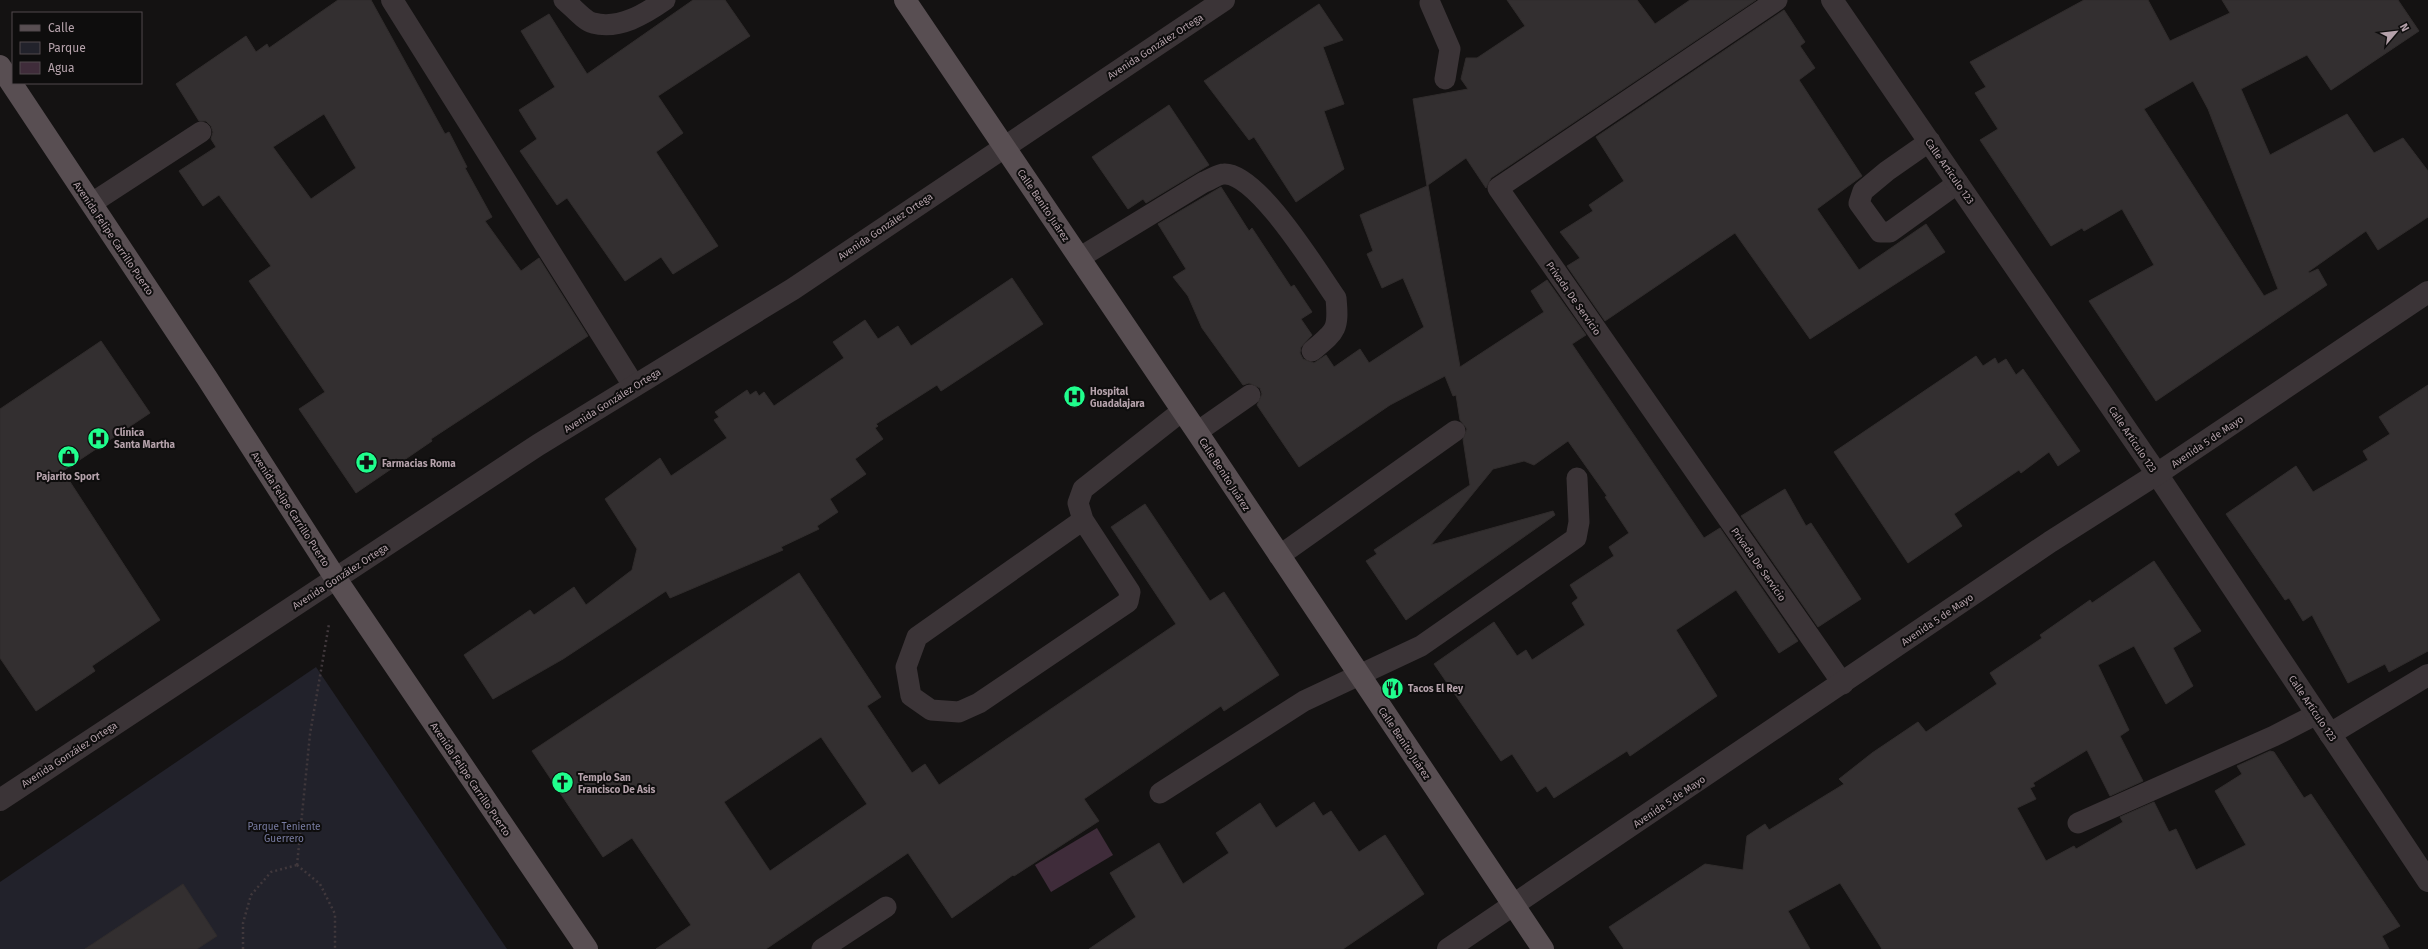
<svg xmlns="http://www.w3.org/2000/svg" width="2428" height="949" viewBox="0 0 2428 949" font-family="'Fira Sans',sans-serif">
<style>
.green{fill:#22222b}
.water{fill:#3f2c3a}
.building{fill:#332f30;stroke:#302c2c;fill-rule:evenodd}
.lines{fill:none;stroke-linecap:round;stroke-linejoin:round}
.path{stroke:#40383c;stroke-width:2.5;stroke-dasharray:2 3;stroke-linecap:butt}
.service{stroke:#3b3437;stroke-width:21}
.minor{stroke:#3b3437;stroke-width:22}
.tertiary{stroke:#3b3437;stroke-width:22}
.primary{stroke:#584e52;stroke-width:22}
.labels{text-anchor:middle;stroke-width:4;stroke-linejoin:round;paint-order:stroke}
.street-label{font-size:10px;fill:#b5a2ab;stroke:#0e0d0d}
.poi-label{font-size:10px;font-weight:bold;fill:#b5a2ab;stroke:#0e0d0d;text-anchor:start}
.park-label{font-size:10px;fill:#787ca2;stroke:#0e0d0d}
</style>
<rect width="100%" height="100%" fill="#141212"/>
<!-- green -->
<polygon class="green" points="316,667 507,949 0,949 0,882"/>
<!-- water -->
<polygon class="water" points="1097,828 1113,855 1051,892 1035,865"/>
<!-- building -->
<g class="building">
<path d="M338,0h33l74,134 4,-2 18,35 -2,1 27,49 -7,4 36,50 18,-13 49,78 -157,103 1,2 -76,52 -57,-84 26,-17 -76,-111 22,-15 -52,-71 -16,11 -24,-35 37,-24 -5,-8 2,-7 -2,-6 -5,-5h-7l-23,-37 70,-48 10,16 11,-8 2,4zM324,114l32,54 -45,31 -38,-52z"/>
<polygon points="693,0 725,0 750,36 658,96 683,133 656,152 718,246 673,274 661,257 625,281 567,198 557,205 520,151 537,139 519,110 555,87 521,31 549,14 587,74"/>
<polygon points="1507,0 1637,0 1655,24 1690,0 1756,0 1491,178 1486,188 1466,158 1428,185 1460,367 1544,312 1531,291 1547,280 1586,335 1572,344 1704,538 1720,528 1798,641 1779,653 1736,590 1676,630 1717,696 1630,756 1627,751 1554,798 1546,786 1537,792 1512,754 1501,761 1434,664 1494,622 1517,656 1526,650 1532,660 1585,625 1572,603 1578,598 1570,585 1614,556 1609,547 1629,533 1605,497 1607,496 1568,441 1534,465 1524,461 1493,469 1431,545 1553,511 1555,515 1406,620 1366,561 1377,554 1374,550 1470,485 1463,439 1467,429 1460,420 1456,395 1453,396 1445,376 1390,405 1299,467 1257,405 1262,394 1260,388 1249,383 1243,385 1202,328 1188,296 1173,277 1186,269 1158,224 1221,187 1249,231 1252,228 1291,287 1294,285 1312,312 1301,319 1312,335 1301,347 1300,353 1303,359 1314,363 1326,355 1334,367 1360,349 1369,363 1424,327 1403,278 1382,288 1367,254 1373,251 1360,215 1427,186 1413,99 1468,89 1461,79 1466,58 1477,58 1525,26"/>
<path d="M2084,0h64l22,41 60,-28 -8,-13h176l21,31 -88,59 -24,-35 -66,34 29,66 77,-41 27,39 29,-15 25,33v46l-50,33 -12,-19 -58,41 1,1 9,-4 9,16 -171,116 -67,-100 65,-36 -32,-56 -38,22 -2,-3 -31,18 -71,-106 18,-11 -23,-36 11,-6 -16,-25zM2193,81l15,28 70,180 -14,7 -120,-187z"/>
<polygon points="1319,4 1343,40 1323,47 1344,104 1324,111 1344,169 1296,202 1254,137 1249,140 1204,81"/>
<polygon points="1784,10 1805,42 1800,46 1815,68 1799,80 1862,176 1817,209 1859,270 1926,224 1945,252 1810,339 1735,233 1605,321 1567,266 1580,258 1560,232 1593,211 1589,205 1624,181 1596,137"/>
<polygon points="1169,105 1209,165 1146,203 1143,199 1128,209 1092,157"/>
<polygon points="1012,278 1043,324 941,391 937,385 876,424 878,426 875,428 883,439 855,459 866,474 830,499 838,512 817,526 819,529 781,547 783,550 670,598 666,591 563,659 493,699 464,655 530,610 534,615 574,587 586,605 632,570 637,549 605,499 660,458 671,476 727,438 714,420 719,417 715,412 747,390 750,395 756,391 759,396 764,392 774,406 844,358 833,342 865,320 878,339 898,326 911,346"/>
<polygon points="101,341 150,413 63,471 160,620 92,666 95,671 36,711 0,658 0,409"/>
<polygon points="1976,356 1983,366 1995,358 1998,364 2006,359 2016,375 2023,369 2080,451 2058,466 2049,452 2021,473 2019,470 1954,514 1962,526 1908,563 1834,452"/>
<polygon points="2428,385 2428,651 2389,672 2385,664 2348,683 2312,615 2303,621 2289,598 2285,600 2226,514 2296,466 2313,492 2368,460 2363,451 2390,434 2379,417"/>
<polygon points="1785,489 1806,526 1811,523 1861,599 1818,627 1741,516"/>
<path d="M1145,504l65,97 14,-9 55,83 -55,36 -3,-5 -137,93 15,22 -85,55 -1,-1 -61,43 -44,-65 -142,96h-110l35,-24 -59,-87 -29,19 -71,-106 267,-178 82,124 -14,9 45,67 13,-9 14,21 237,-161 -65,-97zM821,737l46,67 -97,67 -46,-69z"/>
<polygon points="2154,561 2201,631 2173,648 2193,686 2166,704 2134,646 2098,665 2129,730 2120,736 2143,781 2110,796 2087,750 2033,783 2035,786 2030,788 2036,799 2017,808 2046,861 2074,846 2076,849 2123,822 2120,817 2154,802 2169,832 2176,829 2196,870 2246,845 2215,791 2242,774 2237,766 2270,751 2274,752 2304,798 2311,794 2400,926 2382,936 2389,949 1882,949 1840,883 1788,911 1810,949 1624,949 1609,927 1705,864 1743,870 1747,836 1765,824 1769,830 1844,784 1839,779 1872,753 1918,722 1926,732 1997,684 1990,673 2042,638 2040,635 2090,600 2092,603"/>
<polygon points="1314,802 1323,816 1331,811 1359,852 1385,835 1424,894 1343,949 1089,949 1136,917 1110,873 1159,843 1183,884 1229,853 1216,833 1260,803 1276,828"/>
<polygon points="183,884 217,936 197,949 85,949"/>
</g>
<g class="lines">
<!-- path -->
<g class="path">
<polyline points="297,865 310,734 329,624"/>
<polyline points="297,865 320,884 335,914 335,949"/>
<polyline points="243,949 243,923 251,895 271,872 297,865"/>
</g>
<!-- service -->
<g class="service">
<path d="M564,0c8,6 20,21 29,23 26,7 52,-9 72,-23"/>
<polyline points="1777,0 1498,188 1843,684"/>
<polyline points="1430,3 1450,49 1445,79"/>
<polyline points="1930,141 1887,171 1863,191 1859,203 1880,232 1890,232 1958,183"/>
<polyline points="92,203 201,132"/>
<path d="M1079,258l125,-76c6,-2 14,-8 20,-8 33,-2 93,97 112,124 3,32 0,33 -24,53"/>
<polyline points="1197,432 1250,395"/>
<polyline points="1083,520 917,637 906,667 911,696 931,710 959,712 979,703 1128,602 1130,592 1083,520 1078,503 1083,489 1182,411"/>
<polyline points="1279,556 1455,431"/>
<polyline points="1160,793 1304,701 1421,646 1576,538 1579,522 1577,478"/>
<polyline points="2078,823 2274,736 2317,714"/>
<polyline points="822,949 886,907"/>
</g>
<!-- minor -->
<g class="minor">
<polyline points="392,0 634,386"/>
<polyline points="2330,734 2428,675"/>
</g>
<!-- tertiary -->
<g class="tertiary">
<polyline points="1832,0 2157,474 2428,881"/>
<polyline points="0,800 538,445 793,289 1224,0"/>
<polyline points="1448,949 2050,542 2157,474 2428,292"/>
</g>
<!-- primary -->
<g class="primary">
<polyline points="905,0 1197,432 1543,949"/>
<polyline points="0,66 207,378 336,579 587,949"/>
</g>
</g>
<!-- icons -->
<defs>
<symbol id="hospital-disc" viewBox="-11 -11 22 22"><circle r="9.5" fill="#20fe8d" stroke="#0e0d0d"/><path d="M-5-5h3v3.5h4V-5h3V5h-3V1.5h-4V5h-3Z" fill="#111"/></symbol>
<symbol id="shop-disc" viewBox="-11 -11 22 22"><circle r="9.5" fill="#20fe8d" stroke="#0e0d0d"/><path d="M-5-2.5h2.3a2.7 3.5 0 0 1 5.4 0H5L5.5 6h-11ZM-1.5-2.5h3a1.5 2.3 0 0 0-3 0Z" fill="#111"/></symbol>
<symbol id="pharmacy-disc" viewBox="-11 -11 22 22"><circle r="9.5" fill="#20fe8d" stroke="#0e0d0d"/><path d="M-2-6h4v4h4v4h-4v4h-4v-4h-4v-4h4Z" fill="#111"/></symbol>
<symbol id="restaurant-disc" viewBox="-11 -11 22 22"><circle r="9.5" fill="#20fe8d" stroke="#0e0d0d"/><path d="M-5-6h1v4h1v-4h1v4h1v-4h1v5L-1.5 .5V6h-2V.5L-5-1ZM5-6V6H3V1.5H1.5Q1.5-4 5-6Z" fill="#111"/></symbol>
<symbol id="church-disc" viewBox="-11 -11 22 22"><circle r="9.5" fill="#20fe8d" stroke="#0e0d0d"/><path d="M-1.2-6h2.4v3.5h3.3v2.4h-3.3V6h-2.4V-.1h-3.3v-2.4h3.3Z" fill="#111"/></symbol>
</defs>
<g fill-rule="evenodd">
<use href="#hospital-disc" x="1062" y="384" width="25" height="25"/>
<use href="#hospital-disc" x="86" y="426" width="25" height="25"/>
<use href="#shop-disc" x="56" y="444" width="25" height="25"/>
<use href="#pharmacy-disc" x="354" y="450" width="25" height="25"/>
<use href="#restaurant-disc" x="1380" y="676" width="25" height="25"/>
<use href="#church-disc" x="550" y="770" width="25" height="25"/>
</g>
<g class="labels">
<!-- street labels -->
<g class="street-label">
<text transform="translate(1155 46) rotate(-33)" y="4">Avenida González Ortega</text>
<text transform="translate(1950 171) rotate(55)" y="4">Calle Artículo 123</text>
<text transform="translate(1044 205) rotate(56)" y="4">Calle Benito Juárez</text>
<text transform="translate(885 226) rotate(-34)" y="4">Avenida González Ortega</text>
<text transform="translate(114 238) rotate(56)" y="4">Avenida Felipe Carrillo Puerto</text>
<text transform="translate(1574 298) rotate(55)" y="4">Privada De Servicio</text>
<text transform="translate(612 400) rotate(-32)" y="4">Avenida González Ortega</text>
<text transform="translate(2133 439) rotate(56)" y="4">Calle Artículo 123</text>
<text transform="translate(2207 441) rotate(-34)" y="4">Avenida 5 de Mayo</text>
<text transform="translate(1225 474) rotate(57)" y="4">Calle Benito Juárez</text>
<text transform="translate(291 509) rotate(57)" y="4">Avenida Felipe Carrillo Puerto</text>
<text transform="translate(1759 564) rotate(55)" y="4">Privada De Servicio</text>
<text transform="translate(340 576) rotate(-33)" y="4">Avenida González Ortega</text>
<text transform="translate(1937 619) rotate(-34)" y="4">Avenida 5 de Mayo</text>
<text transform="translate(2313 708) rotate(56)" y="4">Calle Artículo 123</text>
<text transform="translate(1405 743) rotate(56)" y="4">Calle Benito Juárez</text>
<text transform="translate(69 754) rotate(-33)" y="4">Avenida González Ortega</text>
<text transform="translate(471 779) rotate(56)" y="4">Avenida Felipe Carrillo Puerto</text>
<text transform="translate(1669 801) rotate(-34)" y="4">Avenida 5 de Mayo</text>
</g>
<!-- poi labels -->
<g class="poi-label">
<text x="1090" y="395">Hospital<tspan x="1090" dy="12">Guadalajara</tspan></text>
<text x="114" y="436">Clínica<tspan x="114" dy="12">Santa Martha</tspan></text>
<text x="382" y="467">Farmacias Roma</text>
<text x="68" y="480" text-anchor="middle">Pajarito Sport</text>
<text x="1408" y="692">Tacos El Rey</text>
<text x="578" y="781">Templo San<tspan x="578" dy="12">Francisco De Asis</tspan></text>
</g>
<!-- park labels -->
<g class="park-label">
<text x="284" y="830">Parque Teniente<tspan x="284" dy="12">Guerrero</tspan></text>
</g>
</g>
<!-- legend -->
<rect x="12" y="12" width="130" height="72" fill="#0e0d0d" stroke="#51494c"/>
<rect x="20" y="25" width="20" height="6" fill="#584e52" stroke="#51494c"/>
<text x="48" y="32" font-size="12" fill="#b5a2ab">Calle</text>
<rect x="20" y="42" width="20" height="12" fill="#22222b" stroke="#51494c"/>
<text x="48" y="52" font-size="12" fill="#b5a2ab">Parque</text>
<rect x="20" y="62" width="20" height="12" fill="#3f2c3a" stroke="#51494c"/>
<text x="48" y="72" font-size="12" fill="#b5a2ab">Agua</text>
<!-- north arrow -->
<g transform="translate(2396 32) rotate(62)" stroke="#0e0d0d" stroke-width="3" paint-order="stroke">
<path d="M0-3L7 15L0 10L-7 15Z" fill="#b5a2ab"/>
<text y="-6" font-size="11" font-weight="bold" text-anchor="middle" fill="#b5a2ab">N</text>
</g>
</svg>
